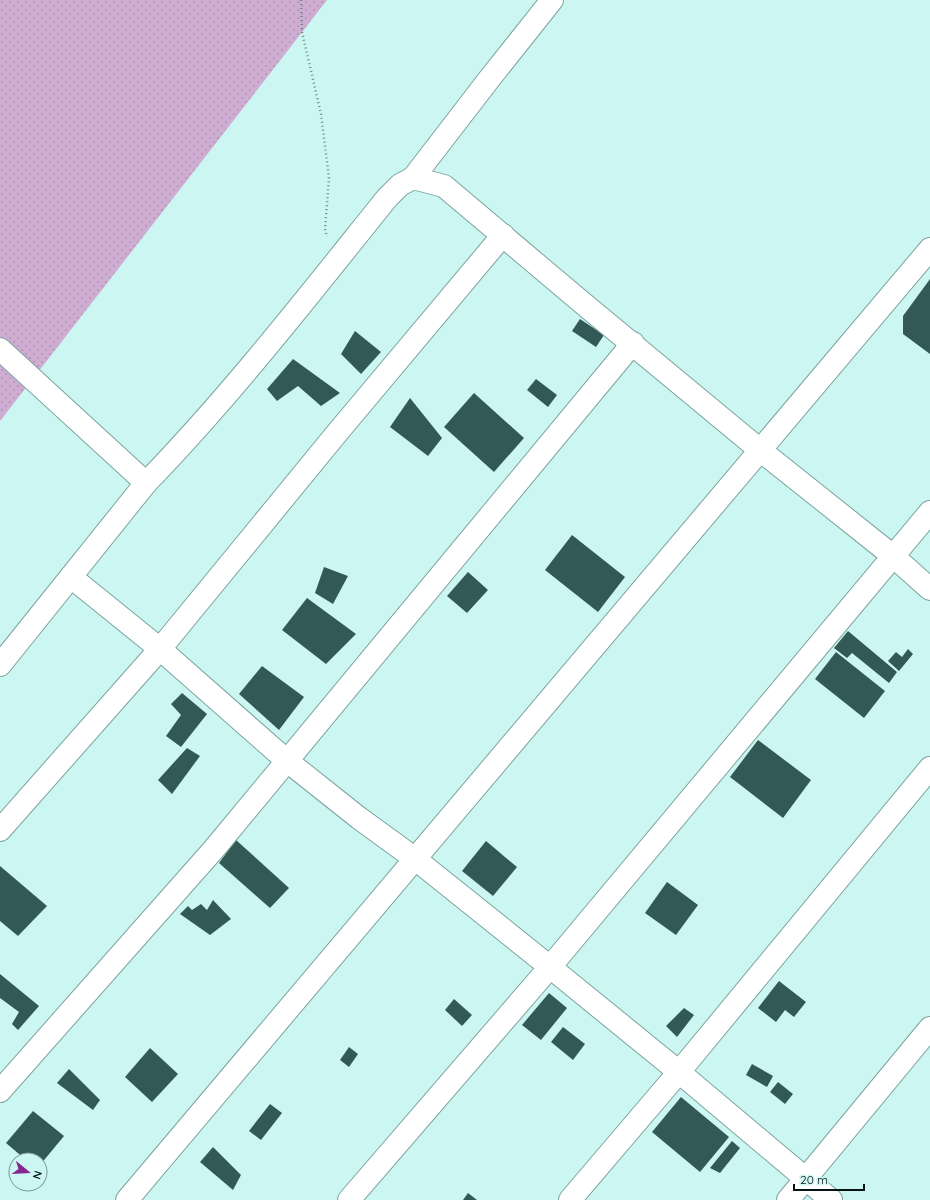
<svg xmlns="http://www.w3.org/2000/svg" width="930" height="1200" viewBox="0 0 930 1200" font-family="Quicksand,sans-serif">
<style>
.grass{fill:url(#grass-dots)}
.building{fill:#335956}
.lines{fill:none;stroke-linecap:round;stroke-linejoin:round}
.street-casing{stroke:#7ba3a0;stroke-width:24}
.path{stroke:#6e8b89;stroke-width:2.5;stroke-dasharray:1 3;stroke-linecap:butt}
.street{stroke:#fff;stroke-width:22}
</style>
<defs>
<pattern id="grass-dots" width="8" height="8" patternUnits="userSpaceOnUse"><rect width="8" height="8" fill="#cfacd2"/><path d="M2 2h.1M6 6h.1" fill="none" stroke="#b093b3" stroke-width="1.8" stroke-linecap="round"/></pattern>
</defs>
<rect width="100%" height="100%" fill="#ccf6f2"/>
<!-- grass -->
<polygon class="grass" points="0,0 327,0 0,421"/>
<!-- building -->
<g class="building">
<polygon points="930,279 930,354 903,334 903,316"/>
<polygon points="580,319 604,335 596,347 572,331"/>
<polygon points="355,331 381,352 361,374 341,354"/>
<polygon points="293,359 340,393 321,406 298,386 277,401 267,389"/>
<polygon points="536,379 557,395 548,407 527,390"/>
<polygon points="474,393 524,438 494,472 444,427"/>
<polygon points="410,398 442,438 428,456 390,427"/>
<polygon points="572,535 625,577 598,612 545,570"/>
<polygon points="324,567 348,576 333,604 315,593"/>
<polygon points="468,572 488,590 467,613 447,596"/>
<polygon points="307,598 356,634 326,664 282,630"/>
<polygon points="848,631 897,672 889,683 852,653 847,658 834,648"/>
<polygon points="908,649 913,654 899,671 888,661 896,652 902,657"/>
<polygon points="836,652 885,691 864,718 815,679"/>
<polygon points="262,666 304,697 279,730 239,694"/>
<polygon points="182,693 207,714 181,747 166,736 181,715 171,704"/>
<polygon points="758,740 811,780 783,818 730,777"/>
<polygon points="187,748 200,756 172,794 158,780"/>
<polygon points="236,840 289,888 270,908 219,863"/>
<polygon points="486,841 517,867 493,896 462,871"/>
<polygon points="0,866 47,906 18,936 0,921"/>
<polygon points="667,882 698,905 676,935 645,913"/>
<polygon points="213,900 231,919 210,935 180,914 188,906 192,910 201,904 207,910"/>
<polygon points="0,974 39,1006 18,1030 12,1024 19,1012 0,998"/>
<polygon points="779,981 806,1002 794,1017 785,1010 776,1022 758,1008"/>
<polygon points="549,993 567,1008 541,1040 522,1025"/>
<polygon points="454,999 472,1015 462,1026 445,1010"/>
<polygon points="684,1008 694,1015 677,1037 666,1026"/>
<polygon points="563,1027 585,1044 573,1060 551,1042"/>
<polygon points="349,1047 358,1054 349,1067 340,1060"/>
<polygon points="150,1048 178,1074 152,1102 125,1077"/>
<polygon points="752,1064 773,1076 767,1087 746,1075"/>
<polygon points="69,1069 100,1100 93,1110 57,1083"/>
<polygon points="778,1082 793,1094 785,1104 770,1092"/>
<polygon points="681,1097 729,1137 700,1172 652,1132"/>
<polygon points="270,1104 282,1113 261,1140 249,1131"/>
<polygon points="33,1111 64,1136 40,1165 40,1160 26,1160 6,1143"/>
<polygon points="732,1141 740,1148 720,1173 710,1168"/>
<polygon points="213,1147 241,1175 233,1190 200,1162"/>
<polygon points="468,1193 477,1200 463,1200"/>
</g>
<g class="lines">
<defs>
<g id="street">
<polyline points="413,178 490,78 552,0"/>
<path d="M0,349l146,134c87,-90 163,-188 241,-285l13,-13 13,-7 31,8 135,114 181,150 133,106 37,33"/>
<polyline points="71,577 160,649 286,760 359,818 414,858 550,967 679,1072 831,1200"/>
<polyline points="0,665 146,483"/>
<polyline points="0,830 160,649 337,433 503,235"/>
<polyline points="0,1091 214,849 633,343"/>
<polyline points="127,1200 930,249"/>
<polyline points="349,1200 550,967 930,512"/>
<polyline points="570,1200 679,1072 930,768"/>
<polyline points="788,1200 930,1028"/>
</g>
</defs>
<!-- street casing -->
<use href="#street" class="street-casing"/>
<!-- path -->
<polyline class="path" points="301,0 302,32 321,114 329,178 325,229 327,237"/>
<!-- street -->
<use href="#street" class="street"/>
</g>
<!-- north arrow -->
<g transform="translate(28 1172) rotate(108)"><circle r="19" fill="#ccf6f2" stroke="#7c9b98"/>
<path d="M0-3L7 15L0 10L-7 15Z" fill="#862690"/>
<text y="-6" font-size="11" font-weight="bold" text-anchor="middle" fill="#051312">N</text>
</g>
<!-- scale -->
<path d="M794 1184v6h70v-6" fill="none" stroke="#051312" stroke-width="2"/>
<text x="800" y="1184" font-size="12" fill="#051312" stroke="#ccf6f2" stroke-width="3" paint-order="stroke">20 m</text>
</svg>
